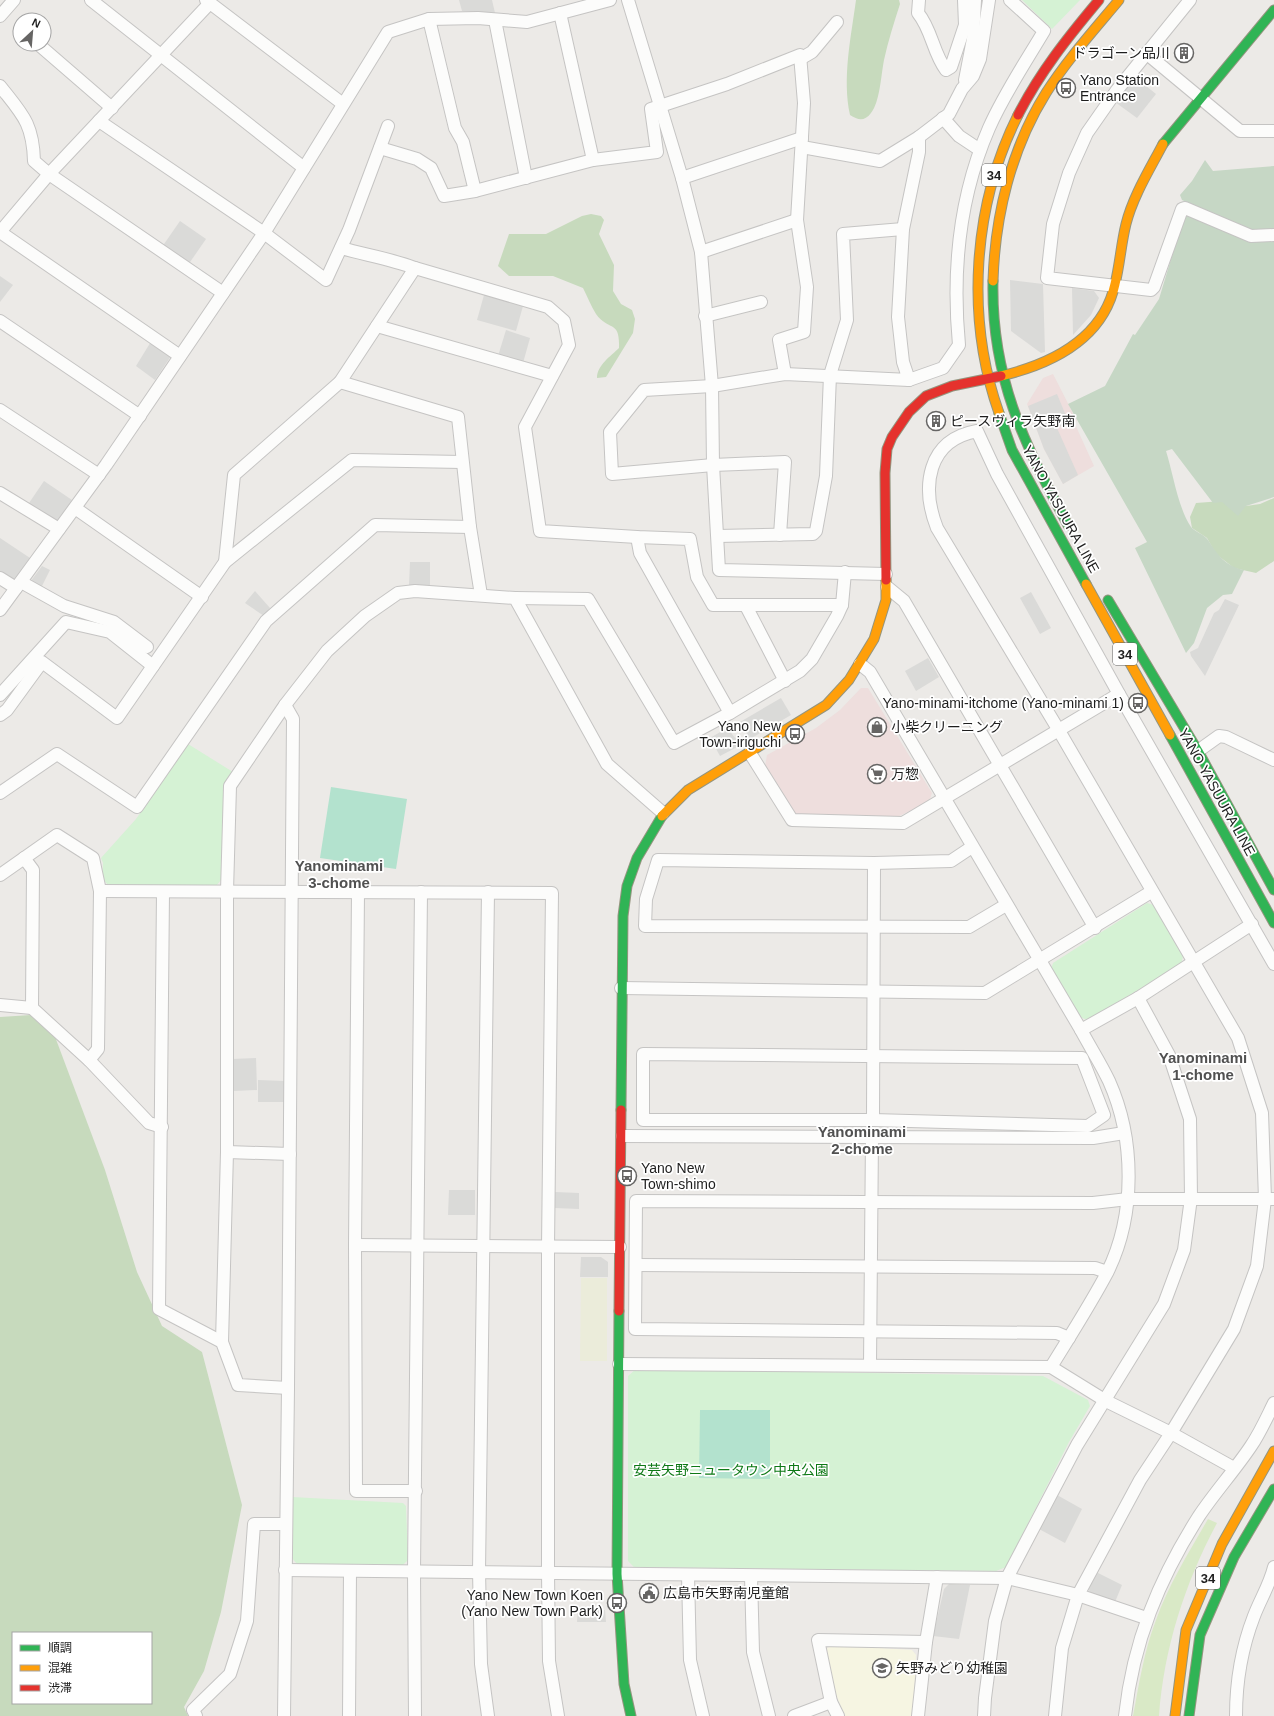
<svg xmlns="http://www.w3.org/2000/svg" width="1274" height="1716" viewBox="0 0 1274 1716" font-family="Helvetica,'Noto Sans JP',sans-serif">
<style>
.commercial{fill:#eededd}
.education{fill:#f6f5e2}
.religious{fill:#dadad8}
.farmland{fill:#ebecda}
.grass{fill:#d9e9c6}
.forest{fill:#c7dabd;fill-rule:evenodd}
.cemetery{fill:#c6d7c5}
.park{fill:#d5f2d4}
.pitch{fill:#b3e2ce}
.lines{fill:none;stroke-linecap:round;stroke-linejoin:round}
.street-casing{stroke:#c5c4c3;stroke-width:14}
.fast-casing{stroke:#94957f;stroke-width:11}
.slow-casing{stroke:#94957f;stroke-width:11}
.jam-casing{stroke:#94957f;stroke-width:11}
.street{stroke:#fcfcfb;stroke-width:12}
.fast{stroke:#30b455;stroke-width:9}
.slow{stroke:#ff9f0a;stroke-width:9}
.jam{stroke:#e5322d;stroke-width:9}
.labels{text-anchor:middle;stroke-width:3.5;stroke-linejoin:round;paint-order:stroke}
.shield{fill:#fff;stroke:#626262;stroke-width:1}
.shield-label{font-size:13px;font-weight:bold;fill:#1e1e1e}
.poi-label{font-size:14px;fill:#1e1e1e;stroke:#fff;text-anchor:start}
.street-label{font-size:14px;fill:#1e1e1e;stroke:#fff}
.park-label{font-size:14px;fill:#0e7916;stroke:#fff}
.neighbourhood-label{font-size:15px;font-weight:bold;fill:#515151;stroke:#fff}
</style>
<rect width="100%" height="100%" fill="#eceae7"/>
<!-- commercial -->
<g class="commercial">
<polygon points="1053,374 1077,421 1074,422 1094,466 1063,484 1044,449 1027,404 1043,378"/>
<polygon points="861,688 868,688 932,793 929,802 895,818 803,818 794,814 765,766 767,755 816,728 840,710"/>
</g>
<!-- education -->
<polygon class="education" points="831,1645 912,1650 916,1655 913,1716 845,1716 832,1685 823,1652"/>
<!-- religious -->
<g class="religious">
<polygon points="459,0 492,0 495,13 462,11"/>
<polygon points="1135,77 1156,94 1137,118 1115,102"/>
<polygon points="180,221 206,239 188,265 162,247"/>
<polygon points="0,276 13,285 0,302"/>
<polygon points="1010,280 1043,284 1045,352 1041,353 1011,331"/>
<polygon points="1072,288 1094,291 1099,298 1091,315 1073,335"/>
<polygon points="484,295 523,306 516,331 477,320"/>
<polygon points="506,330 530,338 523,363 498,356"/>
<polygon points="152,340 171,356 155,380 136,366"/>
<polygon points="1057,394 1069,423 1057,428 1078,475 1063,484 1044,449 1028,406"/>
<polygon points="44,481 72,500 55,525 27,506"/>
<polygon points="0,538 30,558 14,581 0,575"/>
<polygon points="410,562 430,562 430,587 409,586"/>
<polygon points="42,566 50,570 40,590 30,582"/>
<polygon points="255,591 270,608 264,616 245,603"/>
<polygon points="1031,592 1051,628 1040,634 1020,598"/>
<polygon points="1225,599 1239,605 1205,676 1191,656 1190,652 1198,648 1214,613 1219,610"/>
<polygon points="928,658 939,677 916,691 905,671"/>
<polygon points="781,698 791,715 750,739 740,722"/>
<polygon points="727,728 741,745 720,756 710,738"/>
<polygon points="256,1058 257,1090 233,1091 232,1059"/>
<polygon points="258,1080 285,1081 285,1102 258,1102"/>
<polygon points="449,1190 475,1190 475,1215 448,1215"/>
<polygon points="555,1192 579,1193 579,1209 555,1208"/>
<polygon points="581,1257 601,1257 608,1262 608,1277 580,1277"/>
<polygon points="1057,1495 1082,1509 1065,1543 1039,1529"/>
<polygon points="1096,1572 1122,1585 1115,1602 1091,1596 1088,1587"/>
<polygon points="949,1584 970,1585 959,1639 933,1636 944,1589"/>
<polygon points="578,1609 605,1610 606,1622 577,1622"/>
</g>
<!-- farmland -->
<polygon class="farmland" points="581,1278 607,1278 607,1361 580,1361"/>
<!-- grass -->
<path class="grass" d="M1208,1519l9,4c-32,60 -53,125 -58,193h-26c6,-32 11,-65 23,-96 13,-36 33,-68 52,-101z"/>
<!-- forest -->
<g class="forest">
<path d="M856,0h43l1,4c-6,19 -12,37 -16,56 -3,15 -4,42 -13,53 -7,9 -13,7 -21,2 -8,-37 1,-78 6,-115z"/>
<path d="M591,214l10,2 3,4 -5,14 15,31 -1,26 8,13 11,6 3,9 -2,14 -27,44 -9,1c0,-13 14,-22 22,-30 1,-29 -10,-16 -23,-34 -5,-8 -9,-18 -13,-26l-30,-12h-44l-11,-10 11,-32h37l36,-18z"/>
<polygon points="1274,498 1274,561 1256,573 1234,568 1216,554 1207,538 1192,528 1190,517 1196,503 1222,501 1246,506 1260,504"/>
<path d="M31,1015l23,19 51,136 32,102 25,54 40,26 40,153 -21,107 -17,59 -20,36 4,9h-188v-699zM13,1633h138v70h-138z"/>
</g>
<!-- cemetery -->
<g class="cemetery">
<polygon points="1205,160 1213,171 1274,166 1274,230 1247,230 1182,200 1180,195 1192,181"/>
<path d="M1189,213l85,25v259l-28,9 -8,10 -16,-14 -9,1 -41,-54 -6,2c7,22 12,57 25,76 4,5 13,7 17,13 10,15 17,26 36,30l-12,24 -9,1 -16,13 -13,35 -8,10 -51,-105 12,-6 -79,-138 37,-18 28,-52 2,1 24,-36 25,-83z"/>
</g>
<!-- park -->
<g class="park">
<polygon points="1022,0 1080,0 1052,29"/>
<polygon points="188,744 233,772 224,786 221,880 216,886 108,885 102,878 103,863 101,858 136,819"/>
<polygon points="1147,903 1154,905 1183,956 1181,965 1087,1020 1078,1016 1051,969 1053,963"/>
<polygon points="636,1369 1043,1376 1088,1400 1090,1406 1069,1442 1006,1567 996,1571 634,1567 628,1561 628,1376"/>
<polygon points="292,1497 403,1503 406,1506 408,1560 403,1565 297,1564 291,1557"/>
</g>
<!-- pitch -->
<g class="pitch">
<polygon points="331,787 407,799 396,869 320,858"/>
<polygon points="700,1410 770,1410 770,1479 699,1478"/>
</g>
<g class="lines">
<defs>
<g id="street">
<polyline points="91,0 304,168"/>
<polyline points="206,0 343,104"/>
<polyline points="628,0 682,178 701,252 712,386 713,465 719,570 886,574"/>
<path d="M919,0l-1,13c14,17 15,40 28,57l5,-3 14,-42 -1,-25"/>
<polyline points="1190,0 1117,90 1087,133 1069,173 1053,224 1047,278 1151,290 1154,287 1182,209 1185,208 1251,236 1274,235"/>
<polyline points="560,13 593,160"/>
<polyline points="0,16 14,0"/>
<polyline points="429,19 455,128 463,142 475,191"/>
<polyline points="495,20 526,178"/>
<polyline points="38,44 112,108"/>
<polyline points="1146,53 1240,131 1274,131"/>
<polyline points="800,59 812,52 837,22"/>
<polyline points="965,80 973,39 975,0"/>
<path d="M0,86c22,28 33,37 34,75l15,13 174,119"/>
<polyline points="943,118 959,136 980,150"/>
<polyline points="99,121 264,233 326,280 349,230 388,126"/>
<polyline points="802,147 880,161 919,137 949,114 962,89 973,76 980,59 989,0"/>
<polyline points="380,148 417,159 431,168 444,196 475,191 593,160 657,152 651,109 727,84 800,55 804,103 797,220 807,287 804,332 779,340 785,374"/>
<polyline points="682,178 802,138"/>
<polyline points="0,232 49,174 210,3"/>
<polyline points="0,232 180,356"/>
<path d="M341,248c25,7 50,11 74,20"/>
<polyline points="701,252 797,220"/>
<polyline points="705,316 761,302"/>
<polyline points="0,321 140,416"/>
<polyline points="377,326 552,376"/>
<path d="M909,380l34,-12 16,-23c-7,-74 0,-148 30,-217 15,-34 36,-65 55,-97l-34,-31"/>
<polyline points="340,382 458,417 470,527 481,595"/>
<polyline points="0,410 99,475"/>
<polyline points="0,493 59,529"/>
<polyline points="75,508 202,597"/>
<polyline points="780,535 785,462 713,465 612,474 610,432 644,390 712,386 785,374 909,380 903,362 898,317 903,229 919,152 919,137"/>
<polyline points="718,536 813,534 816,531 826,476 830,375 847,320 843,234 903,229"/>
<polyline points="637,537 640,553 730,713"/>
<polyline points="225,562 234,475 340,382 415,268 548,307 564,321 569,345 525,427 540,531 637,537 690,539 697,577 713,605 842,605"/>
<polyline points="0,578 16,588"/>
<polyline points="21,582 64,606 114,622 147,647"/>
<polyline points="887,587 904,601 1095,928"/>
<polyline points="515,598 588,599 674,743 730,713 800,671 812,659 837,616 842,605 845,572"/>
<polyline points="746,606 785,681"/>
<polyline points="0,610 106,465 264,233 388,32 429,19 478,18 527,22 610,0"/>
<path d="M860,664l10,8 211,358c9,17 20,34 28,51 26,58 27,134 -2,192 -17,32 -37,63 -56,94"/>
<polyline points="0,695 66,622 110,632 153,666"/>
<polyline points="0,715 7,710 42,662 117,718 225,562 352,460 462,462"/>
<polyline points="1198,751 1219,736 1226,737 1274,760"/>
<polyline points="750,753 792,820 903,823 1119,694"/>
<polyline points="0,793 57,754 137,807 266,621 375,525 470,527"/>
<polyline points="972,847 951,861 874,863 658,860 646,899 645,926 969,927 1006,905"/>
<polyline points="24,858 33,870 32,1008 89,1060 149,1123 162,1127"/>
<polyline points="0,875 57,835 93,858 100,891 98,1049 89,1060"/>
<polyline points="100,891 552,893 548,1247 548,1572 549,1661 558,1716"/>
<polyline points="163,892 159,1309 222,1342 238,1385 288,1388"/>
<polyline points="358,892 355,1245 356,1491 416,1491"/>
<polyline points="488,892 479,1571 481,1664 488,1716"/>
<polyline points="621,988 985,993 1151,892"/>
<polyline points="0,1005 32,1008"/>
<polyline points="1081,1030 1138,998 1252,924"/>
<polygon points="643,1054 1082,1058 1104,1115 1088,1126 873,1120 643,1120"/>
<polyline points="873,1120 874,863"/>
<polyline points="622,1136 1093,1138 1124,1133"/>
<polyline points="227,1152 290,1154"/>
<polyline points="355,1245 620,1247"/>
<polyline points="636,1265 1095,1268 1107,1272"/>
<polyline points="1069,1338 1057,1333 635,1329 636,1201 1093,1203 1128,1199 1274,1199"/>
<polyline points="222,1342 227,1152 227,891 230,786 285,705 327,651 365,616 398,593 415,591 515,598 607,764 663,813"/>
<polyline points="619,1364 1051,1367 1106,1401 1171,1433 1234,1468"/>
<polyline points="870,1365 872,1136"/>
<polyline points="285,1570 1007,1578 1078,1595 1146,1618"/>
<polyline points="688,1575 690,1660 703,1716"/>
<polyline points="751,1576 753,1652 769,1716"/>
<polyline points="196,1716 193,1710 230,1674 247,1621 254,1524 286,1524"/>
<polyline points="284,1716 288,1388 293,719 285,705"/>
<polyline points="349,1716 350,1571"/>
<polyline points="415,1716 414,1571 421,892"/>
<polyline points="794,1716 831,1702"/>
<polyline points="838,1716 831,1702 818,1640 926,1642"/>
<polyline points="918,1716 926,1642 937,1577"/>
<polyline points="984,1716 985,1698 995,1621 1007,1578 1077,1445 1164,1304 1184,1250 1191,1198 1190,1119 1169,1055 1138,998"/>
<path d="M1055,1716l7,-68 16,-53 62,-115 31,-47 63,-104 23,-63 8,-67 -3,-86 -24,-75 -180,-309 -121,-201c-16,-41 -10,-88 40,-97l20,43 122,220 155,270"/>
<path d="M1125,1716c8,-74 34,-137 74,-200 16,-24 36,-46 52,-70 9,-13 16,-29 23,-43"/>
<path d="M1236,1716c0,-33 6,-69 18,-100 6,-16 16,-32 20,-49"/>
</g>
<g id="fast">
<polyline points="1163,144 1274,10"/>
<path d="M993,281c-2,96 31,163 75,244"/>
<polyline points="999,413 1012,450 1086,584"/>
<polyline points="1108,600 1198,751 1274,890"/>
<polyline points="1170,735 1274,923"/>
<polyline points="621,1110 623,916 627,886 637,858 662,816"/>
<polyline points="619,1311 617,1574 624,1684 631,1716"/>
<polyline points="1189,1716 1200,1635 1234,1557 1274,1489"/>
</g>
<g id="slow">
<path d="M993,281c2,-65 18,-132 53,-188 21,-33 48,-63 73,-93"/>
<path d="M1001,376c50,-12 102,-37 114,-92 5,-20 6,-40 11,-60 7,-28 24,-55 37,-80"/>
<path d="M999,413c-34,-96 -26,-208 19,-298"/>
<polyline points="1086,584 1170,735"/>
<polyline points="662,816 688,790 826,705 849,680 874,639 886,600 886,580"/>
<polyline points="1175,1716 1186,1630 1222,1544 1274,1451"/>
</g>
<g id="jam">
<path d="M1018,115c22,-43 50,-78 81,-115"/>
<polyline points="886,580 885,473 887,449 892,437 909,412 926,396 952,386 1001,376"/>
<polyline points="619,1311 621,1110"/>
</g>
</defs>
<!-- street casing -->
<use href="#street" class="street-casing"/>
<!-- fast casing -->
<use href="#fast" class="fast-casing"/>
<!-- slow casing -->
<use href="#slow" class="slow-casing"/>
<!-- jam casing -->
<use href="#jam" class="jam-casing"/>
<!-- street -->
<use href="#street" class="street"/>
<!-- fast -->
<use href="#fast" class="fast"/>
<!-- slow -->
<use href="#slow" class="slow"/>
<!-- jam -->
<use href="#jam" class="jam"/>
</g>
<!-- icons -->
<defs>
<symbol id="building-ring" viewBox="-11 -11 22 22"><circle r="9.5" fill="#fff" stroke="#666564" stroke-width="1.5"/><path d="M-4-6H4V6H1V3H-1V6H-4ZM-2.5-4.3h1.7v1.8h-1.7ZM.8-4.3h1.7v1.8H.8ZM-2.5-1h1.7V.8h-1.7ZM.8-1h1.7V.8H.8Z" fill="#666564"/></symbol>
<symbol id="bus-ring" viewBox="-11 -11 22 22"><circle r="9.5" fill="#fff" stroke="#666564" stroke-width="1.5"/><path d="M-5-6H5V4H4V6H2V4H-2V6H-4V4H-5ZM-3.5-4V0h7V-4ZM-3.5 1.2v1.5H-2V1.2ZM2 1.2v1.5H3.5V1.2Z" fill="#666564"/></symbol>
<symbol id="shop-ring" viewBox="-11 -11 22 22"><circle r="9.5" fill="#fff" stroke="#666564" stroke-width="1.5"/><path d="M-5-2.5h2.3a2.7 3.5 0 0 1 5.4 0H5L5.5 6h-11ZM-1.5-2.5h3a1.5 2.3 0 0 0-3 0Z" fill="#666564"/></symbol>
<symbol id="supermarket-ring" viewBox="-11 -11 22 22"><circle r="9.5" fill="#fff" stroke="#666564" stroke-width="1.5"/><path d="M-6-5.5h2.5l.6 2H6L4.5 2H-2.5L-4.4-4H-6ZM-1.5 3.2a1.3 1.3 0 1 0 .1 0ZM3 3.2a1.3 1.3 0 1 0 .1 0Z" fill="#666564"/></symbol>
<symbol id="civic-ring" viewBox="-11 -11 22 22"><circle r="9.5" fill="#fff" stroke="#666564" stroke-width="1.5"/><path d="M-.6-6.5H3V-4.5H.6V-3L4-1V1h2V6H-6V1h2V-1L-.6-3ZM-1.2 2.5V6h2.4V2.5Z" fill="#666564"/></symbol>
<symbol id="school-ring" viewBox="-11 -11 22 22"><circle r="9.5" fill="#fff" stroke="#666564" stroke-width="1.5"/><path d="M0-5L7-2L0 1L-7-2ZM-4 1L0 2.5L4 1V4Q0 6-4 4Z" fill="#666564"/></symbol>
</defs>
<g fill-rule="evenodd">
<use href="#building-ring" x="1173" y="42" width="22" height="22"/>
<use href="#bus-ring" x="1055" y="77" width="22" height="22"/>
<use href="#building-ring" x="925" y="410" width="22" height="22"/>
<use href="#bus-ring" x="1127" y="692" width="22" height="22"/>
<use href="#shop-ring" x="866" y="716" width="22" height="22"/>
<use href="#bus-ring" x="784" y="723" width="22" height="22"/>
<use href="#supermarket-ring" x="866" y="763" width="22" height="22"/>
<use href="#bus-ring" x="616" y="1165" width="22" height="22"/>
<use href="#civic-ring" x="638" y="1582" width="22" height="22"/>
<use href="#bus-ring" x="606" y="1592" width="22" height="22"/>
<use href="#school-ring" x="871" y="1657" width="22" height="22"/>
</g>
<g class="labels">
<!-- shield labels -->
<g class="shield">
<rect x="982" y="164" width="24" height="22" rx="3"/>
<rect x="1113" y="643" width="24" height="22" rx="3"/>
<rect x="1196" y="1567" width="24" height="22" rx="3"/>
</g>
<g class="shield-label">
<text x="994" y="180">34</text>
<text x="1125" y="659">34</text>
<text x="1208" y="1583">34</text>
</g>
<!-- poi labels -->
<g class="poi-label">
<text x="1170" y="58" text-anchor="end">ドラゴーン品川</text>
<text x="1080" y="85">Yano Station<tspan x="1080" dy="16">Entrance</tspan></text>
<text x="950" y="426">ピースヴィラ矢野南</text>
<text x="1124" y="708" text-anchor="end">Yano-minami-itchome (Yano-minami 1)</text>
<text x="781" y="731" text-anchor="end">Yano New<tspan x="781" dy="16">Town-iriguchi</tspan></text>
<text x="891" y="732">小柴クリーニング</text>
<text x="891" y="779">万惣</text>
<text x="641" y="1173">Yano New<tspan x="641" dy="16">Town-shimo</tspan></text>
<text x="663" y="1598">広島市矢野南児童館</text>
<text x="603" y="1600" text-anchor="end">Yano New Town Koen<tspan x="603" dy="16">(Yano New Town Park)</tspan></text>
<text x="896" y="1673">矢野みどり幼稚園</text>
</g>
<!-- street labels -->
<g class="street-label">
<text transform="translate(1061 509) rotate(61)" y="5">YANO YASUURA LINE</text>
<text transform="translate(1217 792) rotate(61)" y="5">YANO YASUURA LINE</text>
</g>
<!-- park labels -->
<g class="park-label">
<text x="731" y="1475">安芸矢野ニュータウン中央公園</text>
</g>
<!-- neighbourhood labels -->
<g class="neighbourhood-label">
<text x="339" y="871">Yanominami<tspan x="339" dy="17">3-chome</tspan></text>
<text x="1203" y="1063">Yanominami<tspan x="1203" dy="17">1-chome</tspan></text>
<text x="862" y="1137">Yanominami<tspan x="862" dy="17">2-chome</tspan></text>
</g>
</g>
<!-- legend -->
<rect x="12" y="1632" width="140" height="72" fill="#ffffff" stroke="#a5a5a5"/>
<rect x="20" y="1645" width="20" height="6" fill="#30b455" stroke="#a5a5a5"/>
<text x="48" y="1652" font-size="12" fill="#1e1e1e">順調</text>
<rect x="20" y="1665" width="20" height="6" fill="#ff9f0a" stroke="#a5a5a5"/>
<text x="48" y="1672" font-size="12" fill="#1e1e1e">混雑</text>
<rect x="20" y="1685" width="20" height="6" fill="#e5322d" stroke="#a5a5a5"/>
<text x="48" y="1692" font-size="12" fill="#1e1e1e">渋滞</text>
<!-- north arrow -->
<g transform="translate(32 32) rotate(26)"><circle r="19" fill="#ffffff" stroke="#a5a5a5"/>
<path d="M0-3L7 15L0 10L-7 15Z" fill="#666564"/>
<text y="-6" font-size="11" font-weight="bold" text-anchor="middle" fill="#1e1e1e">N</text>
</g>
</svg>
